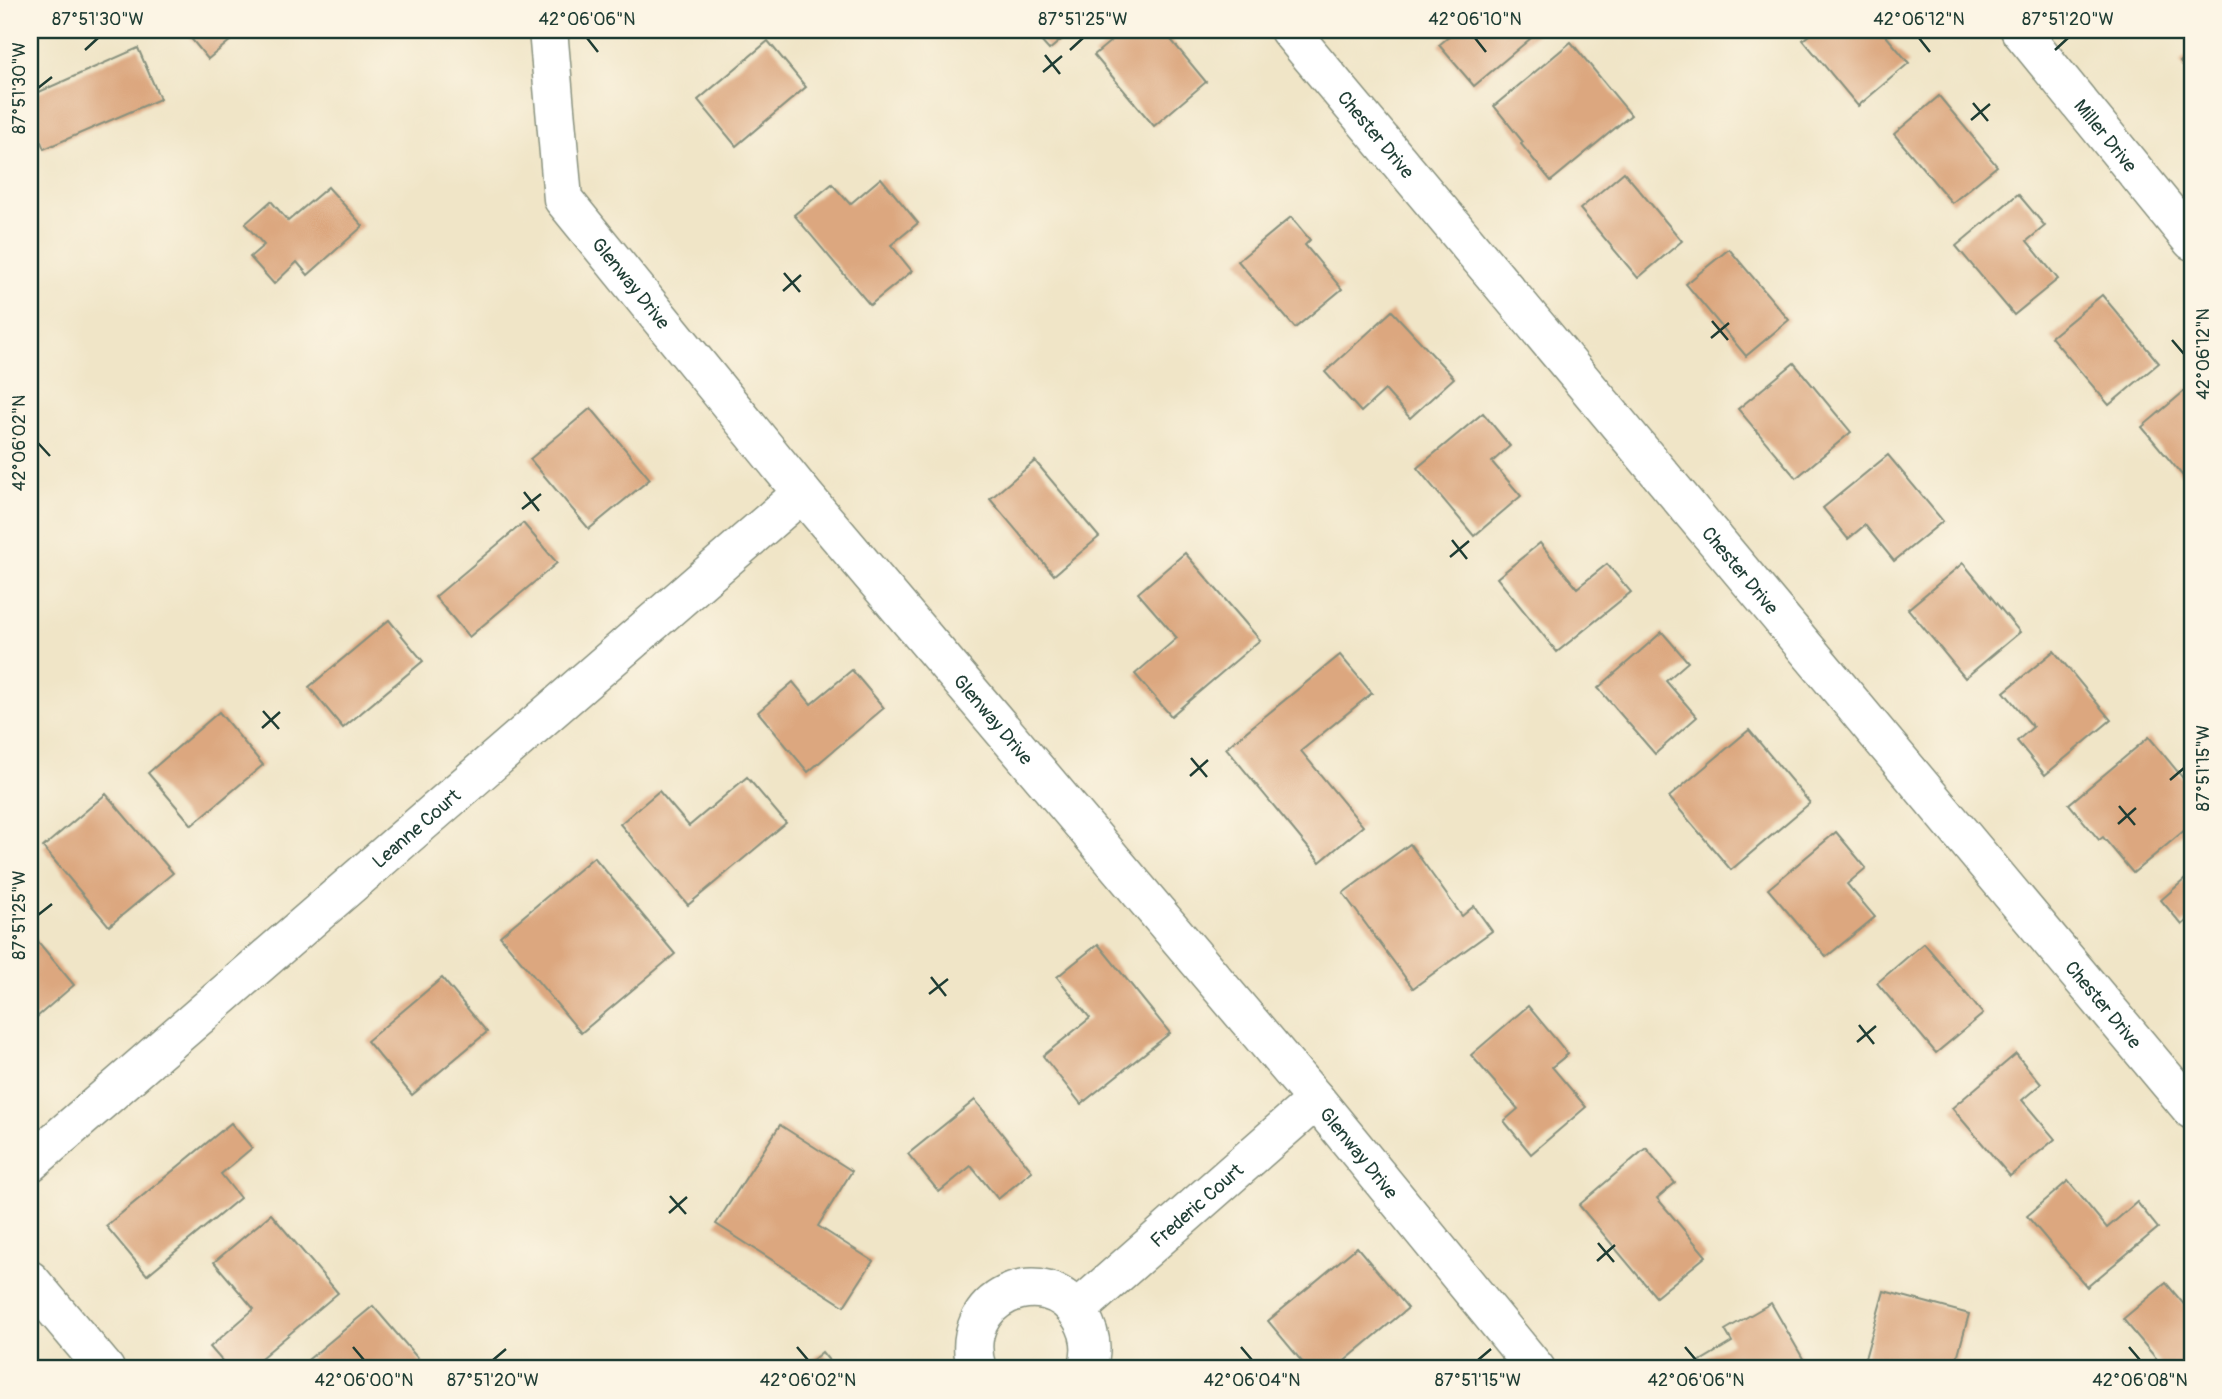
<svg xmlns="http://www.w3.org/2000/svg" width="2222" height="1399" viewBox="0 0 2222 1399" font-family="Pangolin,sans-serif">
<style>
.building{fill:#dca77f}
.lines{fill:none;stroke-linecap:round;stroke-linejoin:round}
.minor-casing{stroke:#88917e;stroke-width:41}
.minor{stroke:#fff;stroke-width:38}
.ticks{fill:none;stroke:#1f3d34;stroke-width:2.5}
.labels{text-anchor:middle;stroke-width:6;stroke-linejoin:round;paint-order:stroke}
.street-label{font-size:19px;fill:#1f3d34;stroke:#fcf5e5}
.neatline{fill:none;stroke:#1f3d34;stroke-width:2.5}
.ticks-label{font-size:18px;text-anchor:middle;fill:#1f3d34}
</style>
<rect width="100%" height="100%" fill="#fcf5e5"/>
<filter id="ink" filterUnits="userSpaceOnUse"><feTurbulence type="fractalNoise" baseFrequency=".0143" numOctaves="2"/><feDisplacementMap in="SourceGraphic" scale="14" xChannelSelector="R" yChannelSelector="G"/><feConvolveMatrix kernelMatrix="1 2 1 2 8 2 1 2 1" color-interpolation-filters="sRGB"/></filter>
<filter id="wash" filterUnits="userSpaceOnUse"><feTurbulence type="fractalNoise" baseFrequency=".00686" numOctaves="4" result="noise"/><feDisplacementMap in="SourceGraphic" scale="28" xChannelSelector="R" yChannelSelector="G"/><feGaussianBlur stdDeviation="1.57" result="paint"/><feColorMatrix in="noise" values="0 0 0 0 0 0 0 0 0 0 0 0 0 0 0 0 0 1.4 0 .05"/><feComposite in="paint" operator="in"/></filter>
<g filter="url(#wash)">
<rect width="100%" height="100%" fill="#f0e5c7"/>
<g id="blocks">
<!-- building -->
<g class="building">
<polygon points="184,30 243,30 208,59"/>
<polygon points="1031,30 1073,30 1049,50"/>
<polygon points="1124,30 1163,30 1206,82 1154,126 1094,55"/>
<polygon points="1454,30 1534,30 1537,33 1474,86 1439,45 1456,31"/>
<polygon points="1815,30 1881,30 1909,63 1858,106 1803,40"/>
<polygon points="2149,30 2163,30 2154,37"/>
<polygon points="768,41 806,87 736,146 698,100"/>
<polygon points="1571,42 1631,115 1551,181 1521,144 1523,142 1494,106"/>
<polygon points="138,48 160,99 44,149 30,117 30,96"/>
<polygon points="2192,51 2192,76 2180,62"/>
<polygon points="1939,96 1997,166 1952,203 1894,134"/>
<polygon points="1624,172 1682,241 1638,278 1580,209"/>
<polygon points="881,178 918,223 891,245 912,271 870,305 794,215 832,184 850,204"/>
<polygon points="328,187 363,226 308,275 297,262 274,284 250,257 264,245 245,224 271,201 288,221"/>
<polygon points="2018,194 2045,226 2027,241 2058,279 2014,315 1956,246"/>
<polygon points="1291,217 1310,240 1305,245 1342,289 1295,328 1238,261"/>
<polygon points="1729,249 1789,320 1746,356 1686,284"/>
<polygon points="2102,295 2159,363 2109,405 2051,337"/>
<polygon points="1392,311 1454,378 1410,418 1385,390 1361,412 1325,372"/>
<polygon points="1794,363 1851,432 1796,478 1738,409"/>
<polygon points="2188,388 2192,393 2192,487 2142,427"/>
<polygon points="591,408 650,479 589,529 530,459"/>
<polygon points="1483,413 1510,446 1492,462 1521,496 1474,536 1417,468"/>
<polygon points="1888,455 1943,521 1894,561 1865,525 1848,539 1823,508"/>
<polygon points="1035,461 1099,537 1054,575 990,499"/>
<polygon points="523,523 557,563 469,637 435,597"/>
<polygon points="1540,543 1577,588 1607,564 1631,592 1557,652 1497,578"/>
<polygon points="1185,553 1260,640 1171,716 1135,674 1177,638 1138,593"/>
<polygon points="1963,563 2020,632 1965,678 1908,609"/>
<polygon points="389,620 423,661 343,728 309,687"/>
<polygon points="1662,632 1688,662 1666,681 1697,717 1655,754 1598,688"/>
<polygon points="2054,651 2111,720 2045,775 2017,741 2033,727 2004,692"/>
<polygon points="1340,655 1372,693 1301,751 1363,826 1320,862 1226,748"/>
<polygon points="852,670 884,708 808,772 758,712 793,682 811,704"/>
<polygon points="219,712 263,765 192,825 148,773"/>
<polygon points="1749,730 1810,803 1731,870 1669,797"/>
<polygon points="2149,737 2192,789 2192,824 2133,873 2103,837 2099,840 2069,804"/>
<polygon points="747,777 786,823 688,905 620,824 659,791 689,826"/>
<polygon points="106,794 173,873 109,926 43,847"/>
<polygon points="1836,832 1866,868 1847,884 1875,917 1826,957 1768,889"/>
<polygon points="1410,844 1462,916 1474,906 1492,931 1413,988 1343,893"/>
<polygon points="594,857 675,954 581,1033 500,936"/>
<polygon points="2192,873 2192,916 2182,925 2161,900"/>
<polygon points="30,932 74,985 30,1023"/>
<polygon points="1924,943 1983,1014 1936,1053 1877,983"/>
<polygon points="1098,944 1170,1033 1081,1104 1043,1056 1090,1018 1057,977"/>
<polygon points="442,978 487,1032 412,1095 367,1041"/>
<polygon points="1528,1006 1568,1054 1552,1067 1586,1107 1531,1154 1504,1121 1518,1109 1471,1055"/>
<polygon points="2016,1054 2041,1084 2022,1100 2055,1139 2010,1176 1952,1108"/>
<polygon points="975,1100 1032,1171 998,1199 971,1166 939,1192 908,1154"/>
<polygon points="231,1123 252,1148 221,1174 240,1198 147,1275 106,1226"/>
<polygon points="780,1125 852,1171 818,1226 873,1261 844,1306 716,1224"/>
<polygon points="1646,1148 1675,1183 1657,1198 1706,1256 1656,1297 1579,1205"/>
<polygon points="2068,1181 2107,1228 2137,1202 2158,1228 2087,1287 2027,1216"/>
<polygon points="271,1214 338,1293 248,1369 229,1369 210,1347 254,1309 214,1262"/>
<polygon points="1357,1247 1408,1308 1335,1369 1308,1369 1268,1321"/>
<polygon points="2166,1283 2192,1314 2192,1369 2165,1369 2123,1319"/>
<polygon points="1884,1291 1969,1314 1954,1369 1924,1369 1911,1366 1910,1369 1862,1369"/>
<polygon points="1771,1303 1809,1369 1696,1369 1694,1365 1732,1342 1725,1330"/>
<polygon points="373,1306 427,1369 297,1369"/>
<polygon points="822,1352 836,1369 802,1369"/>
</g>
</g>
</g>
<g filter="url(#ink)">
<use href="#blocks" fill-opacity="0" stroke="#88917e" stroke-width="2"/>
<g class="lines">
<defs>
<g id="minor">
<path id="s1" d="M548,30l15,169 239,294 514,607 220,269"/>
<path id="s2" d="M1289,30l903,1080"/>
<path id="s3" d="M2020,30l172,211"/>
<path id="s4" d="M30,1163l772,-670"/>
<polyline points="30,1280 105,1369"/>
<path id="s5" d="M1077,1310l239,-210"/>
<path d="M977,1369c-23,-70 68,-111 104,-52 10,16 12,34 6,52"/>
</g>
</defs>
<!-- minor casing -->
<use href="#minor" class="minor-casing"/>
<!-- minor -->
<use href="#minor" class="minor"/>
</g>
</g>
<!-- ticks -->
<path class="ticks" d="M587,38l11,14M1475,38l11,14M1919,38l11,14M85,50l13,-12M1070,50l13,-12M2055,50l13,-12M1045,55l15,19M1043,72l19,-16M38,88l14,-11M1973,103l15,18M1971,120l19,-16M784,273l16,19M783,291l18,-16M1712,321l16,19M1711,338l18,-15M2172,340l12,14M38,443l12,13M524,492l15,19M522,509l19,-15M1452,540l15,19M1450,557l19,-16M263,711l16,18M262,728l18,-16M1191,758l16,19M1190,776l18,-16M2170,780l14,-12M2119,806l16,19M2118,824l18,-16M38,915l14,-11M931,977l15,19M929,994l19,-15M1859,1025l15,19M1857,1042l19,-16M670,1196l16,18M669,1213l18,-16M1598,1243l16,19M1597,1261l18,-16M353,1347l11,13M797,1347l11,13M1241,1347l11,13M1685,1347l11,13M2129,1347l11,13M493,1360l13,-11M1478,1360l13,-11"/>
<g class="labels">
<!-- street labels -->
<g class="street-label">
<text dy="7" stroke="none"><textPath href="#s2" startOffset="136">Chester Drive</textPath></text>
<text dy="7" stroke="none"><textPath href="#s3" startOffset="136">Miller Drive</textPath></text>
<text dy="7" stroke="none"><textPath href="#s1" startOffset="278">Glenway Drive</textPath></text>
<text dy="7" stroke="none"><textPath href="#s2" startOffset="704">Chester Drive</textPath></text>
<text dy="7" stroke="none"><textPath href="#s1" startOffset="845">Glenway Drive</textPath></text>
<text dy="7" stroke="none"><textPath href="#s4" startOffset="511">Leanne Court</textPath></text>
<text dy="7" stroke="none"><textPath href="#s2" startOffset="1270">Chester Drive</textPath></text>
<text dy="7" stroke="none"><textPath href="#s1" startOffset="1412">Glenway Drive</textPath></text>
<text dy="7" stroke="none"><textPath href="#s5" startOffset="159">Frederic Court</textPath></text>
</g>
</g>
<!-- margin -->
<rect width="2222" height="1399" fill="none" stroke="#fcf5e5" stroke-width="77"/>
<rect x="38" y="38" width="2146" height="1322" class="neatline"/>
<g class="ticks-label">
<text x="98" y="25">87°51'30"W</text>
<text x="587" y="25">42°06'06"N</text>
<text x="1083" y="25">87°51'25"W</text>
<text x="1475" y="25">42°06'10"N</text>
<text x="1919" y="25">42°06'12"N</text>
<text x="2068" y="25">87°51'20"W</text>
<text transform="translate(19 88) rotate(-90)" y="6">87°51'30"W</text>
<text transform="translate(2203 354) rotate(-90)" y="6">42°06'12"N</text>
<text transform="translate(19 443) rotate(-90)" y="6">42°06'02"N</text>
<text transform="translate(2203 768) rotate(-90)" y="6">87°51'15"W</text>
<text transform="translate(19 915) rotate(-90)" y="6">87°51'25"W</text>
<text x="364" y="1386">42°06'00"N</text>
<text x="493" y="1386">87°51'20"W</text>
<text x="808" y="1386">42°06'02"N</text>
<text x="1252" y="1386">42°06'04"N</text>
<text x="1478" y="1386">87°51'15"W</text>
<text x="1696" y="1386">42°06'06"N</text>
<text x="2140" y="1386">42°06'08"N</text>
</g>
</svg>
